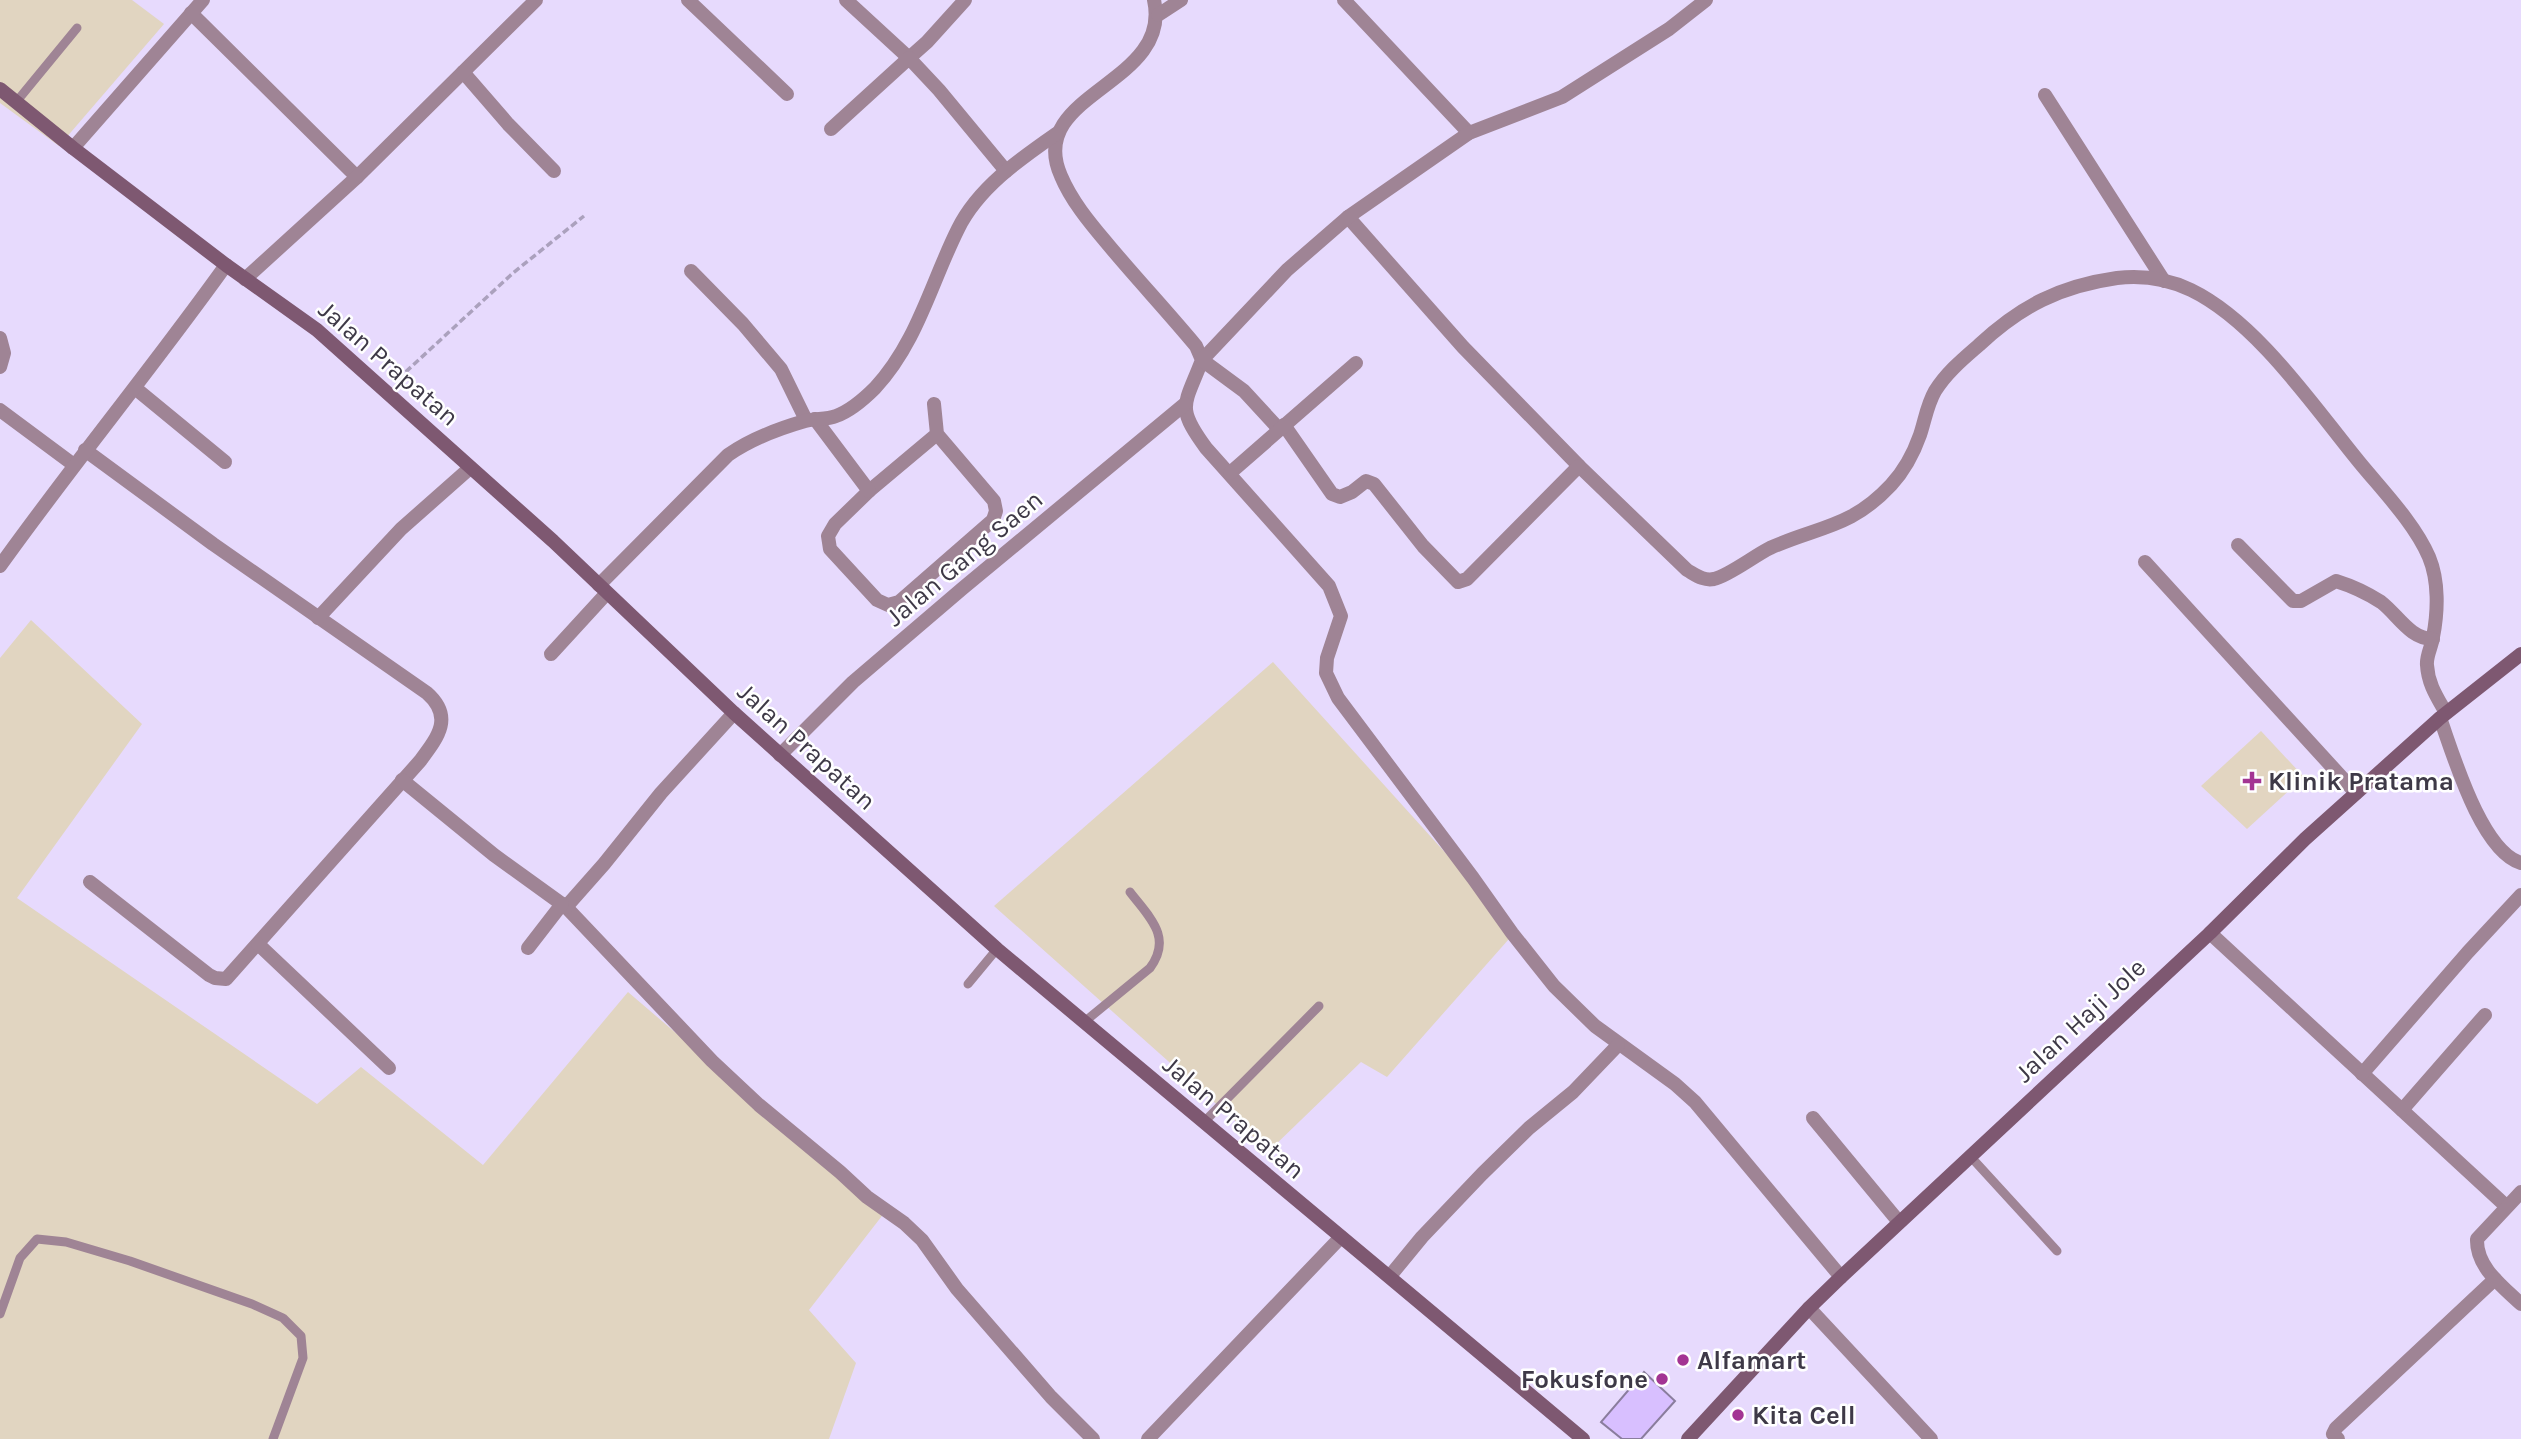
<svg xmlns="http://www.w3.org/2000/svg" width="2521" height="1439" viewBox="0 0 2521 1439" font-family="Karla,sans-serif">
<style>
.industrial{fill:#e1d5c1}
.medical{fill:#e2d5c1}
.building{fill:#d8bfff;stroke:#8a7d9d;stroke-width:2}
.lines{fill:none;stroke-linecap:round;stroke-linejoin:round}
.path{stroke:#aba1bd;stroke-width:3.5;stroke-dasharray:7 3.5;stroke-linecap:butt}
.lane{stroke:#9f8495;stroke-width:9}
.street{stroke:#9f8495;stroke-width:14}
.secondary{stroke:#7e5871;stroke-width:14}
.poi-dot{fill:#a33493;stroke:#fff;stroke-width:2.5}
.labels{text-anchor:middle;stroke-width:5;stroke-linejoin:round;paint-order:stroke}
.street-label{font-size:26px;fill:#3e3947;stroke:#fff}
.poi-label{font-size:26px;font-weight:bold;fill:#3e3947;stroke:#fff;text-anchor:start}
</style>
<rect width="100%" height="100%" fill="#e7dafd"/>
<!-- industrial -->
<g class="industrial">
<polygon points="0,0 132,0 164,24 59,146 0,103"/>
<polygon points="31,620 142,724 17,898 317,1104 361,1067 483,1165 628,992 885,1212 809,1310 856,1363 829,1439 0,1439 0,658"/>
<polygon points="1273,662 1516,931 1387,1077 1361,1062 1269,1151 994,906"/>
</g>
<!-- medical -->
<polygon class="medical" points="2261,731 2304,777 2247,829 2201,786"/>
<!-- building -->
<polygon class="building" points="1644,1372 1675,1401 1641,1439 1622,1439 1601,1422"/>
<g class="lines">
<!-- path -->
<polyline class="path" points="398,379 513,273 584,216"/>
<!-- lane -->
<g class="lane">
<polyline points="17,101 77,28"/>
<polyline points="968,984 997,949"/>
<path d="M1083,1023l67,-55c23,-31 -1,-51 -20,-76"/>
<polyline points="1203,1123 1319,1006"/>
<polyline points="1970,1156 2057,1251"/>
<polyline points="0,1314 20,1258 37,1239 66,1242 130,1261 252,1304 283,1318 301,1336 303,1358 273,1439"/>
</g>
<!-- street -->
<g class="street">
<polyline points="688,0 787,94"/>
<polyline points="846,0 909,58 927,42 965,0"/>
<path d="M1154,0c19,85 -130,93 -93,176 10,24 28,46 45,66 29,35 61,69 90,104l6,14c-17,45 -27,46 4,88l123,138 12,30 -14,42 -1,15 12,25 135,180 39,55 42,53 41,40 80,58 20,18 146,175"/>
<polyline points="1344,0 1469,133"/>
<polyline points="191,13 357,177"/>
<polyline points="1158,15 1181,0"/>
<polyline points="463,72 508,124 554,171"/>
<polyline points="2045,95 2164,281"/>
<polyline points="831,129 909,58 939,90 1006,171"/>
<polyline points="73,148 203,0"/>
<path d="M1348,217l115,130 116,119 108,104c9,5 16,11 27,9 14,-3 40,-23 56,-31 49,-22 81,-20 121,-63 13,-14 23,-33 29,-50 5,-15 7,-30 15,-44 12,-19 28,-32 44,-46 42,-39 81,-59 138,-67 26,-3 51,1 74,12 66,32 123,117 169,173 23,28 55,61 69,94 10,24 9,55 4,80 -1,9 -7,19 -6,28 1,19 10,32 19,48"/>
<polyline points="691,271 743,324 781,369 806,420"/>
<polyline points="245,279 357,177 536,0"/>
<polyline points="0,338 4,353 0,367"/>
<polyline points="135,388 225,462"/>
<polyline points="934,404 937,434 869,491 835,524 828,536 830,549 877,600 888,605 899,602 993,520 996,511 994,501 937,434"/>
<polyline points="0,410 74,465"/>
<polyline points="815,419 869,491"/>
<polyline points="1284,425 1332,494 1340,497 1352,492 1366,481 1374,484 1423,546 1458,582 1467,579 1579,466"/>
<polyline points="1279,429 1244,391 1202,360 1287,270 1348,217 1469,133 1562,97 1669,29 1706,0"/>
<path d="M85,450l128,94 214,149c27,24 11,44 -7,68l-194,218 -11,-1 -6,-3 -119,-93"/>
<polyline points="1230,473 1356,363"/>
<path d="M2238,545l55,56h8l35,-20c16,5 31,12 45,21 17,13 29,37 52,37"/>
<polyline points="2145,562 2356,793"/>
<path d="M0,566c73,-102 153,-199 226,-301"/>
<path d="M599,585l129,-130c23,-16 49,-26 77,-34 10,-3 21,-1 31,-5 14,-5 29,-18 39,-28 42,-45 56,-105 83,-159 20,-41 62,-70 98,-95"/>
<polyline points="318,618 401,529 470,468"/>
<polyline points="551,654 606,594"/>
<path d="M2440,718c13,36 41,133 81,145"/>
<polyline points="780,755 853,682 963,588 1185,404"/>
<polyline points="402,780 494,855 566,907 712,1061 759,1105 840,1172 867,1197 904,1223 922,1240 957,1289 1051,1397 1093,1439"/>
<polyline points="566,907 604,864 661,793 734,713"/>
<polyline points="2210,933 2506,1206"/>
<polyline points="258,944 389,1068"/>
<polyline points="528,948 562,904"/>
<polyline points="2362,1074 2468,952 2521,895"/>
<polyline points="2402,1110 2485,1015"/>
<polyline points="1813,1118 1899,1222"/>
<path d="M2521,1192l-44,47c-1,28 25,47 44,65"/>
<polyline points="1390,1276 1422,1237 1482,1174 1529,1128 1573,1092 1618,1045"/>
<polyline points="1809,1308 1931,1439"/>
<polyline points="1148,1439 1341,1237"/>
<polyline points="2338,1439 2333,1434 2336,1428 2495,1279"/>
</g>
<!-- secondary -->
<g class="secondary">
<polyline points="0,89 73,148 226,265 317,330 553,541 734,713 997,949 1583,1439"/>
<polyline points="1688,1439 1809,1308 1841,1277 2210,933 2305,839 2440,718 2521,654"/>
</g>
</g>
<!-- markers -->
<g class="poi-dot">
<path d="M2248.5 770.5h7v7h7v7h-7v7h-7v-7h-7v-7h7z"/>
<circle cx="1683" cy="1360" r="7"/>
<circle cx="1662" cy="1379" r="7"/>
<circle cx="1738" cy="1415" r="7"/>
</g>
<g class="labels">
<!-- street labels -->
<g class="street-label">
<text transform="translate(389 363) rotate(41)" y="9">Jalan Prapatan</text>
<text transform="translate(964 558) rotate(-40)" y="9">Jalan Gang Saen</text>
<text transform="translate(807 746) rotate(42)" y="9">Jalan Prapatan</text>
<text transform="translate(2080 1020) rotate(-43)" y="9">Jalan Haji Jole</text>
<text transform="translate(1234 1117) rotate(40)" y="9">Jalan Prapatan</text>
</g>
<!-- poi labels -->
<g class="poi-label">
<text x="2268" y="790">Klinik Pratama</text>
<text x="1697" y="1369">Alfamart</text>
<text x="1648" y="1388" text-anchor="end">Fokusfone</text>
<text x="1752" y="1424">Kita Cell</text>
</g>
</g>
</svg>
